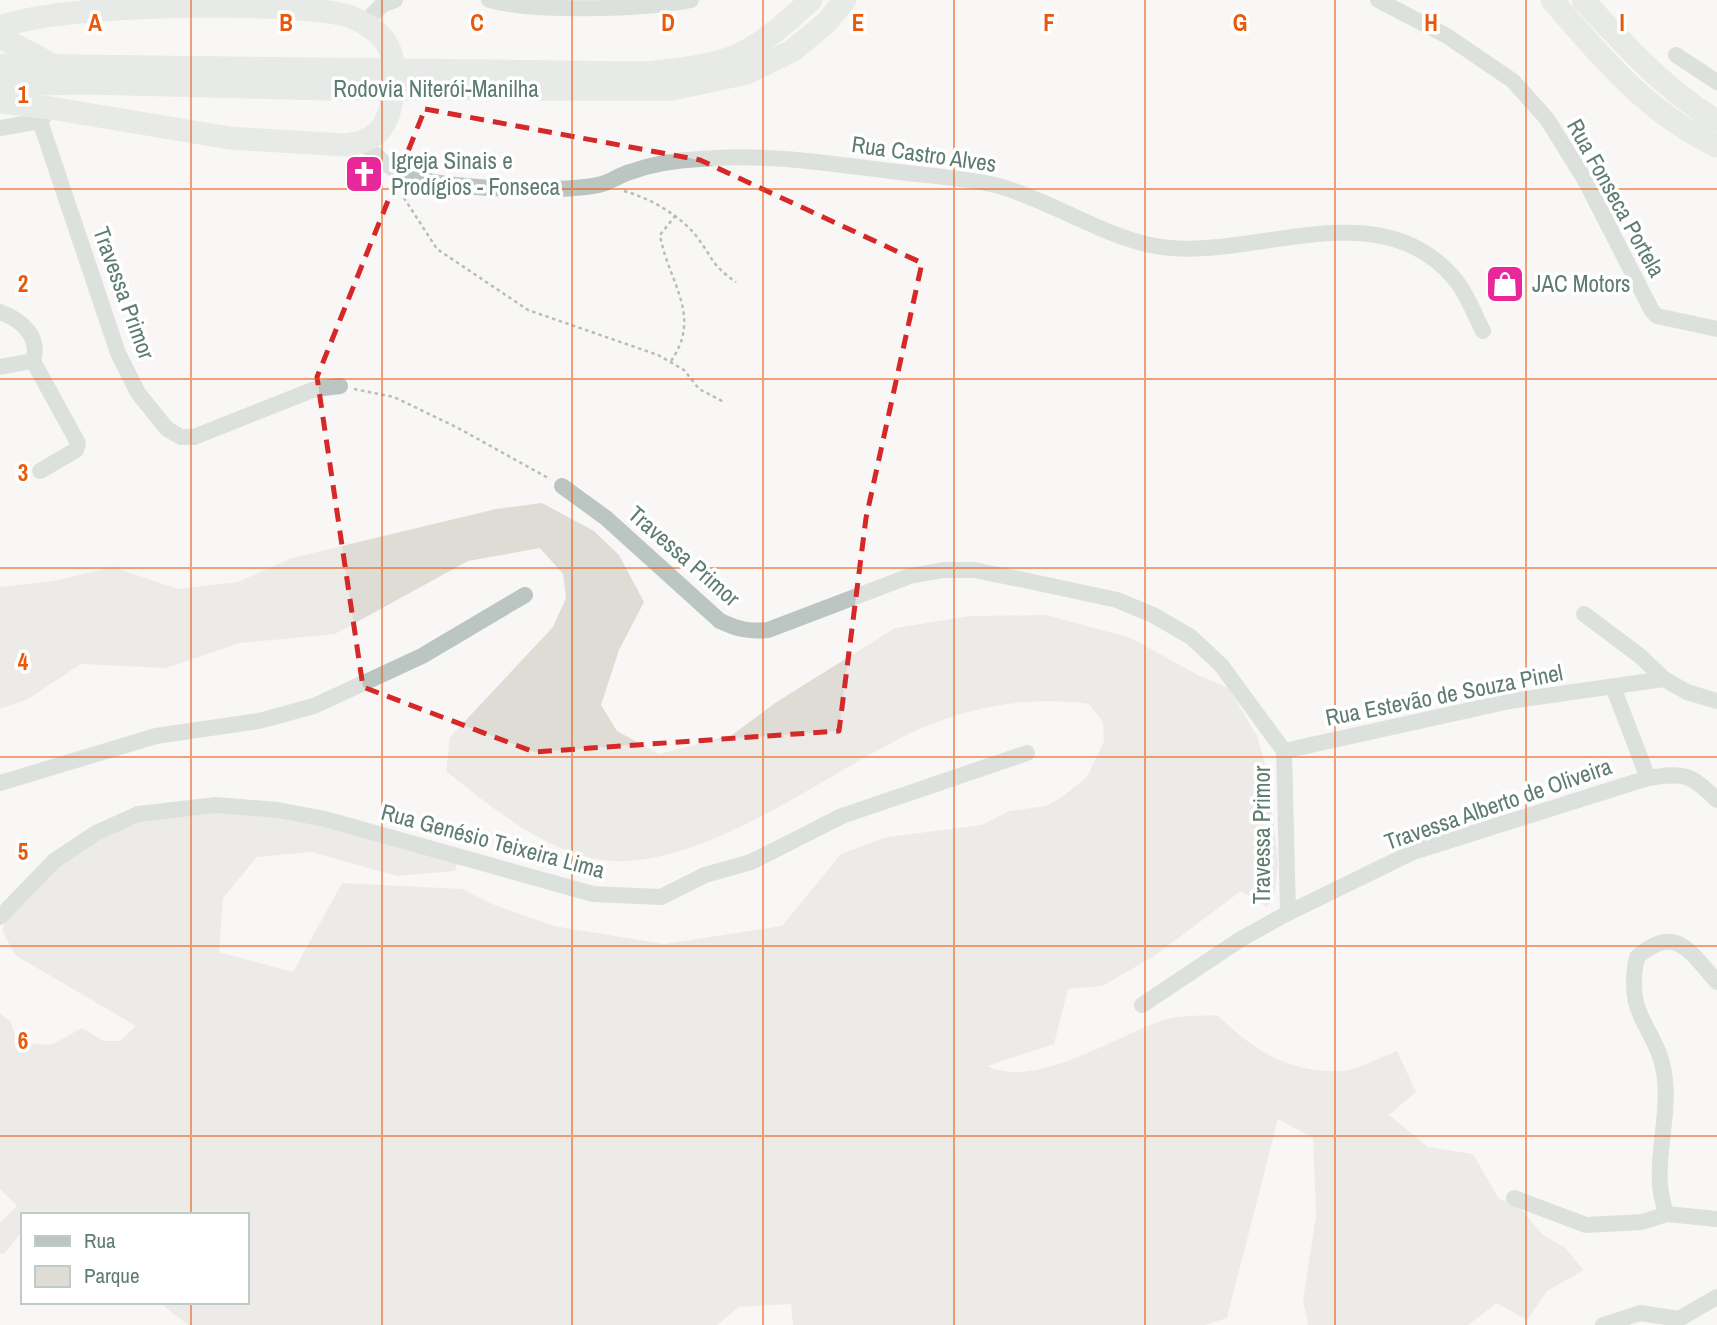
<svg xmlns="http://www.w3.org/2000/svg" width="1717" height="1325" viewBox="0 0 1717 1325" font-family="'Archivo Narrow',sans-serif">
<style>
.green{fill:#dedcd5}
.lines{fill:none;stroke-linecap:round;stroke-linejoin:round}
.path{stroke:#b6bebb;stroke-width:2.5;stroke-dasharray:3.5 3.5;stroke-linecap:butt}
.minor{stroke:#bbc5c1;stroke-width:16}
.highway{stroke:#d2dad8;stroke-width:23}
.marked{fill:none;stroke:#d62828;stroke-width:5;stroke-dasharray:14 9;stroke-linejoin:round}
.grid{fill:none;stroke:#e8590c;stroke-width:2;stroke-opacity:0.55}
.labels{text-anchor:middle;stroke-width:7;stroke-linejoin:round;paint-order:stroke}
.street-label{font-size:23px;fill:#5e7c71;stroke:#fff}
.poi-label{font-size:23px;fill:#5e7c71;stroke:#fff;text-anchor:start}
.grid-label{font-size:23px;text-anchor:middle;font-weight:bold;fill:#e8590c;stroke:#fff;stroke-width:7;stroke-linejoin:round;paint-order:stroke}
</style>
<rect width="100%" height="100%" fill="#f9f7f6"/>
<!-- green -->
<path class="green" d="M542,503l52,28 25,24 25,47 -25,48 -18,55 16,26 42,23 73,-19 43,-32 120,-75 75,-12 76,-1 85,23 67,37 31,13 28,48 10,35 11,91 -3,30 -8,15 -26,-16 -88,66 -51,29 -34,3 -14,55 -67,22c50,24 127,-30 177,-46 16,-5 36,-4 53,-5 37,35 70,58 124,56 17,-1 39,-14 56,-20l19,41 -27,23 39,32 45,7 26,45 18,5 25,30 23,14 19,22 -37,21 -20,29 -30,-17 -29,22h-160l-5,-25 13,-84 -3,-78 -35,-19 -51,199 -22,7h-412l-2,-21 -52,3 -22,18h-529l-29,-23h88v-87h-224v15l-19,24h-4v-31l17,-17 -17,-17v-176l11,9 6,20 34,3 31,-17 22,13h16l16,-15 -121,-71 -13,-25 7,-16 42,-48 71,-44 101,-16 100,18 135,37 -3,10 -58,5 -85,-24 -55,5 -34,41 -4,54 74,20 49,-89 121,6 29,15 62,22 110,18 118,-18 59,-72 46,-17 95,-12 27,-14 37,-5 16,-9 25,-20 17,-36 -1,-19 -14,-18c-56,-8 -115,1 -167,24 -90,39 -230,154 -331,130 -54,-13 -103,-53 -145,-87l4,-34 103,-110 13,-29 -3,-24 -23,-26 -72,13 -133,73 -95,9 -74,25 -85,-4 -53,35 -28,10v-122l53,-6 60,-14 65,22 60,-7 54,-24 204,-49z"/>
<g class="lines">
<!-- path -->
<g class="path">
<polyline points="406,191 404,198 437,249 528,310 658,355 684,370 699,389 724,402"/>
<path d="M624,191c26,7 57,25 73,46 16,21 15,29 39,45"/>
<path d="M671,361c32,-46 -3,-79 -11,-126l15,-19"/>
<polyline points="354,389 394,397 458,428 550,479"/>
</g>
<!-- minor -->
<g class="minor">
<path d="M489,0c46,12 155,10 202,0"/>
<polyline points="1378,0 1447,36 1513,81 1547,119 1585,180 1652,311 1657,316 1717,329"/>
<polyline points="364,23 382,5 395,0"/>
<polyline points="1676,55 1717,82"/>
<polyline points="51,108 40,121 118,353 138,393 167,429 181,437 194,437 315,389 340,386"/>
<polyline points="0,128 40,121"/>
<path d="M363,142c13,14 25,26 42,33 33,14 162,19 197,9 10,-3 18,-9 28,-12 22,-8 47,-12 70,-13 67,-6 132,5 198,13 33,4 69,6 101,14 50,14 100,48 151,59 97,21 225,-59 304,33 13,15 20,36 29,53"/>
<path d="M0,312c21,8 41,24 33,49l-33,6"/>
<polyline points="33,361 78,443 76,450 40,471"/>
<path d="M562,486l44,32 114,103c17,8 29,11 48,9l142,-54 33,-6h31l50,10 93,20 36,15 38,22 30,28 63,86 4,162 -47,26 -99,66"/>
<polyline points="1584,614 1640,656 1664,679"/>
<polyline points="1613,687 1648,778"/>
<polyline points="1284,751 1510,701 1664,679 1687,692 1717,701"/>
<polyline points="0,783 156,736 259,721 314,706 422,656 525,595"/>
<path d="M1288,913l125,-61 235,-74c36,-6 43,-4 69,22"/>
<polyline points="0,917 54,861 96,833 138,814 216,805 278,810 325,819 593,894 661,897 705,875 751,862 842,816 1027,753"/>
<polyline points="1514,1198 1586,1225 1642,1222 1667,1214 1717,1219"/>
<path d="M1667,1214c-18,-40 3,-90 -2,-134 -5,-53 -42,-59 -28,-123 39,-34 53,-5 80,25"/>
<polyline points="1603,1325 1640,1313 1679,1319 1717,1297"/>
</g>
<!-- highway -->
<g class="highway">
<path d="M1552,0c49,57 95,113 165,146"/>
<path d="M1583,0c40,43 83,91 134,121"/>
<path d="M0,27c63,-24 288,-27 349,-11 14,6 30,15 38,28 12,22 8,69 -8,87 -10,10 -21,12 -34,14l-116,-7 -178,-30 -51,-6"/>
<polyline points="0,37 49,63"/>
<path d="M0,65l646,8c31,-4 68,-6 96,-20 26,-13 48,-34 69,-53"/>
<polyline points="0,85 84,83 325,89 673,89 747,73 792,51 826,23 845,0"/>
</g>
</g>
<!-- marked area -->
<path d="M0 0H1717V1325H0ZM425,109l275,51 222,103 -56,255 -27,213 -305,21 -171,-65 -46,-310z" fill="#f9f7f6" fill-opacity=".55" fill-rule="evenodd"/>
<path class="marked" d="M425,109l275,51 222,103 -56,255 -27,213 -305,21 -171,-65 -46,-310z"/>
<!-- grid -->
<path class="grid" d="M191,0v1215M382,0v1325M572,0v1325M763,0v1325M954,0v1325M1145,0v1325M1335,0v1325M1526,0v1325M0,189h1717M0,379h1717M0,568h1717M0,757h1717M0,946h1717M0,1136h1717M191,1302v23"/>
<!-- icons -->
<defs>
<symbol id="church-square" viewBox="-11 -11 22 22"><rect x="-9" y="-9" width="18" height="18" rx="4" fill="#e82899" stroke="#fff"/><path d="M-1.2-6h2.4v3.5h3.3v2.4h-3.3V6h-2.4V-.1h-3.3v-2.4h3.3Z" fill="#fff"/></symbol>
<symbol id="shop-square" viewBox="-11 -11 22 22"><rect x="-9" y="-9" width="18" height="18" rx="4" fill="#e82899" stroke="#fff"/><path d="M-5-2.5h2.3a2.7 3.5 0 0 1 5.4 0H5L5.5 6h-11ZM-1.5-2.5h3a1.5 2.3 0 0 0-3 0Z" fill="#fff"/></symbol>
</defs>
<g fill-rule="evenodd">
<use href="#church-square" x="342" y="152" width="44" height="44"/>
<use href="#shop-square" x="1483" y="262" width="44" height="44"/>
</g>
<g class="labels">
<!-- street labels -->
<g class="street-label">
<text x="436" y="97">Rodovia Niterói-Manilha</text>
<text transform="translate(924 154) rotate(8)" y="8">Rua Castro Alves</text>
<text transform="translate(1616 198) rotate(61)" y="8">Rua Fonseca Portela</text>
<text transform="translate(124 293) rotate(70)" y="8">Travessa Primor</text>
<text transform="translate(684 556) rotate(41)" y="8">Travessa Primor</text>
<text transform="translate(1444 695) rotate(-11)" y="8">Rua Estevão de Souza Pinel</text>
<text transform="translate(1498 804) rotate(-19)" y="8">Travessa Alberto de Oliveira</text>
<text transform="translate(1262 835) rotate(-90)" y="8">Travessa Primor</text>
<text transform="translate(493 841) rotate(15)" y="8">Rua Genésio Teixeira Lima</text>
</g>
<!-- poi labels -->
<g class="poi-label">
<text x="391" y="169">Igreja Sinais e<tspan x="391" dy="26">Prodígios - Fonseca</tspan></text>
<text x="1532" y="292">JAC Motors</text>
</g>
</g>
<g class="grid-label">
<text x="95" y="31">A</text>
<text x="286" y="31">B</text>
<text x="477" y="31">C</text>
<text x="668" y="31">D</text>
<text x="858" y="31">E</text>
<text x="1049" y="31">F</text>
<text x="1240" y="31">G</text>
<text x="1431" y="31">H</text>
<text x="1622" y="31">I</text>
<text x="23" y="103">1</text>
<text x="23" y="292">2</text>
<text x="23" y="481">3</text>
<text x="23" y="670">4</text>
<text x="23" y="860">5</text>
<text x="23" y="1049">6</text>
</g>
<!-- legend -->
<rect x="21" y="1213" width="228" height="91" fill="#ffffff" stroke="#bfcbc6" stroke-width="2"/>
<rect x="35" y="1236" width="35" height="10" fill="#bbc5c1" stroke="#bfcbc6" stroke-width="2"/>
<text x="84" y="1248" font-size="21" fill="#5e7c71">Rua</text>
<rect x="35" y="1266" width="35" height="21" fill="#dedcd5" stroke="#bfcbc6" stroke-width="2"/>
<text x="84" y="1283" font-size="21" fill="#5e7c71">Parque</text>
</svg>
